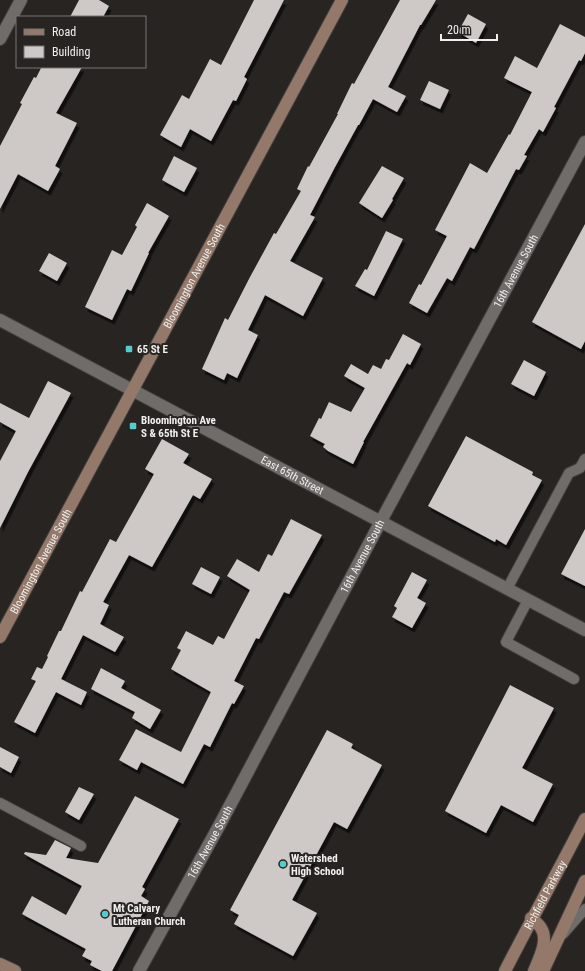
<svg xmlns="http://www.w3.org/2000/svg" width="585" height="971" viewBox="0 0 585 971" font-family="'Roboto Condensed',sans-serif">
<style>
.building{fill:#cec9c7;filter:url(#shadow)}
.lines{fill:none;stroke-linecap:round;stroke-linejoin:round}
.lane-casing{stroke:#423f3d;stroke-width:12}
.street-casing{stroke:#423f3d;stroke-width:14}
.secondary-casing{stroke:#423f3d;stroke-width:14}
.lane{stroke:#706c6a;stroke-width:10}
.street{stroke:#706c6a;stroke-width:12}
.secondary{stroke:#94796a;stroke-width:12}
.poi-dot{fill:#52ccd0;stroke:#272422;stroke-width:1.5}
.labels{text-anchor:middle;stroke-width:4;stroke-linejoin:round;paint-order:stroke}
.street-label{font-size:11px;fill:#f1efee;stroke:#272422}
.poi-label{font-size:11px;font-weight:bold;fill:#f1efee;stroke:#272422;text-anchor:start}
</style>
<defs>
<filter id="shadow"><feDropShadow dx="2.5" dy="4.5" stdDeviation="0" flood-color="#0009"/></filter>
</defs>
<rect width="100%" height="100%" fill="#272422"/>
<!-- building -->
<g class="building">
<polygon points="79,0 99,0 109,6 103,17 70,17"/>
<polygon points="254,0 284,0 244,77 247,79 236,101 233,100 211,141 190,129 181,147 160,135 182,95 189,99 210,59 221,65"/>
<polygon points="400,0 436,0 421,25 420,25 388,87 406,96 397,112 373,99 359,125 358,125 335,167 310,215 315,217 290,261 323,278 303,316 265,295 248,330 258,335 237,378 227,373 224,380 202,369 225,318 228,320 250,277 274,233 276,234 301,191 297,189 308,166 309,167 338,114 337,114 352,83 354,84"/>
<polygon points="468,14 486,24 476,43 458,32"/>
<polygon points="560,24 585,37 585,53 581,61 579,60 554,107 556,108 543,132 539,129 524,155 527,156 519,170 516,169 474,249 470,247 452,281 447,278 427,313 409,303 419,284 421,285 447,236 435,230 470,163 487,173 509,134 510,135 532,92 504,78 515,56 537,68"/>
<polygon points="40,67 82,67 56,113 77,123 55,166 60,169 48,191 18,174 0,209 0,146 22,104 20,103 34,77 36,78 41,68"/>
<polygon points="429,81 449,90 440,109 420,100"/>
<polygon points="174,156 197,168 184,192 162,180"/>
<polygon points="382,166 404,178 392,199 393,200 382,218 359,203"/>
<polygon points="147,203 169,216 148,253 149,253 131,291 127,289 112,320 85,307 112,250 122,255 137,227 135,225"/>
<polygon points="585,224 585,341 581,349 532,322"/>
<polygon points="386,231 403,239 374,296 355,286 365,269 367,270"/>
<polygon points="49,253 67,263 57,281 39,271"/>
<polygon points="403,334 421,344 410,365 407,363 363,442 364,442 353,464 328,451 323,447 325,444 310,436 319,418 321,419 329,402 351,412 365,388 344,376 351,364 368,374 373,365 381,369 386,359 389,360"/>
<polygon points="524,360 546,372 534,396 511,384"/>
<polygon points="48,381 71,393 28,472 0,528 0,461 16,431 0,422 0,403 29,418"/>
<polygon points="466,436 533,472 532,475 542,480 506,545 496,539 495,542 428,506"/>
<polygon points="162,439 189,454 183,463 212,479 200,499 193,495 152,567 129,555 103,602 109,605 100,624 124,637 115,652 83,635 61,679 87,692 81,705 56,692 35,733 14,722 36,681 31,679 37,667 42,669 48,657 47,656 59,631 61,631 80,591 82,592 110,539 116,542 154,474 145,469"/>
<polygon points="291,519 322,535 289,594 284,592 259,639 256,638 234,681 244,686 234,704 232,703 210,747 204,744 183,784 141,762 137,770 119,760 136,729 181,752 211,692 171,669 181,650 177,648 186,631 213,645 218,636 224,639 250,590 227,576 237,559 259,572 268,554 272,556"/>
<polygon points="585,529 585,586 561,574"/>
<polygon points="201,567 220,577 211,594 192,584"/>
<polygon points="412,572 427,580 417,598 426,603 412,628 392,617 397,608 394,606"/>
<polygon points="101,668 125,681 121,688 161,710 150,729 132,718 135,712 91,689"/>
<polygon points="510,685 554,708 522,768 553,784 533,822 501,805 486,833 445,811"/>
<polygon points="327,730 353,744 351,748 382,765 347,829 334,822 292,900 317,913 293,956 234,924 239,915 230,910"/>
<polygon points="0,747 19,757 11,773 0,767"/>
<polygon points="79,787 94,794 79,820 65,812"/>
<polygon points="135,796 179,819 142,887 145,889 141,896 149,901 112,971 102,971 90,965 92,961 82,956 86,949 22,914 32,896 66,915 82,886 24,854 25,852 46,855 55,840 71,848 66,858 98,863"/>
</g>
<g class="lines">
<defs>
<g id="lane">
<polyline points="507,589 569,473 580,468 585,459"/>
<polyline points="528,600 506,642 574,679"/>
<polyline points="0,803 81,846"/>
<polyline points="563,934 585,909"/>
</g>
<g id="street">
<polyline points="0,39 21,0"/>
<path id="s1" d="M0,320l585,310"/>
<path id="s2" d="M139,971l80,-145 162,-305 204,-379"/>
</g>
<g id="secondary">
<path id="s3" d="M0,637l342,-637"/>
<path d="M531,918c3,3 8,6 10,10 8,12 -2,31 -7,43"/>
<polyline points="0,964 15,971"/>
<path id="s4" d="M505,971c26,-51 54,-101 80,-152"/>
<polyline points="543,971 585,881"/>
</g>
</defs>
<!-- lane casing -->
<use href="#lane" class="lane-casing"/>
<!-- street casing -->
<use href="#street" class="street-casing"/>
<!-- secondary casing -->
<use href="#secondary" class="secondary-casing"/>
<!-- lane -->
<use href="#lane" class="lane"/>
<!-- street -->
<use href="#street" class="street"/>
<!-- secondary -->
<use href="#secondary" class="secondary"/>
</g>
<!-- markers -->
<g class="poi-dot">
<rect x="125" y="345" width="8" height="8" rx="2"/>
<rect x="129" y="422" width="8" height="8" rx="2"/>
<circle cx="283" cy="864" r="4"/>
<circle cx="105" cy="914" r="4"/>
</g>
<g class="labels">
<!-- street labels -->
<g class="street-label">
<text dy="4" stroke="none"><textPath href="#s2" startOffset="795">16th Avenue South</textPath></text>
<text dy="4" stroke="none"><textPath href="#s3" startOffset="410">Bloomington Avenue South</textPath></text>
<text dy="4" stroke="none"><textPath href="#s1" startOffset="331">East 65th Street</textPath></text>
<text dy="4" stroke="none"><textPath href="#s2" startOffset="471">16th Avenue South</textPath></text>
<text dy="4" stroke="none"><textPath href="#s3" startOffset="86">Bloomington Avenue South</textPath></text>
<text dy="4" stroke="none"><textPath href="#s2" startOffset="147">16th Avenue South</textPath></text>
<text dy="4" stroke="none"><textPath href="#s4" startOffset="86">Richfield Parkway</textPath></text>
</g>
<!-- poi labels -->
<g class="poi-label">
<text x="137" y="353">65 St E</text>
<text x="141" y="424">Bloomington Ave<tspan x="141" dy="13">S &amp; 65th St E</tspan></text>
<text x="291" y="862">Watershed<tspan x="291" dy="13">High School</tspan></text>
<text x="113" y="912">Mt Calvary<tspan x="113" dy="13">Lutheran Church</tspan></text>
</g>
</g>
<!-- legend -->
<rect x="16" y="16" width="130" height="52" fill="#272422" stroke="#787574"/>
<rect x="24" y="29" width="20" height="6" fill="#94796a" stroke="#787574"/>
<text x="52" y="36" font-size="12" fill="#f1efee">Road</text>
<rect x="24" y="46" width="20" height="12" fill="#cec9c7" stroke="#787574"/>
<text x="52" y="56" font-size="12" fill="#f1efee">Building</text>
<!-- scale -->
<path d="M441 34v6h56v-6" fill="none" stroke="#f1efee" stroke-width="2"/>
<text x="447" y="34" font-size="12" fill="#f1efee" stroke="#272422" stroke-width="3" paint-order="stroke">20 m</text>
</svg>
